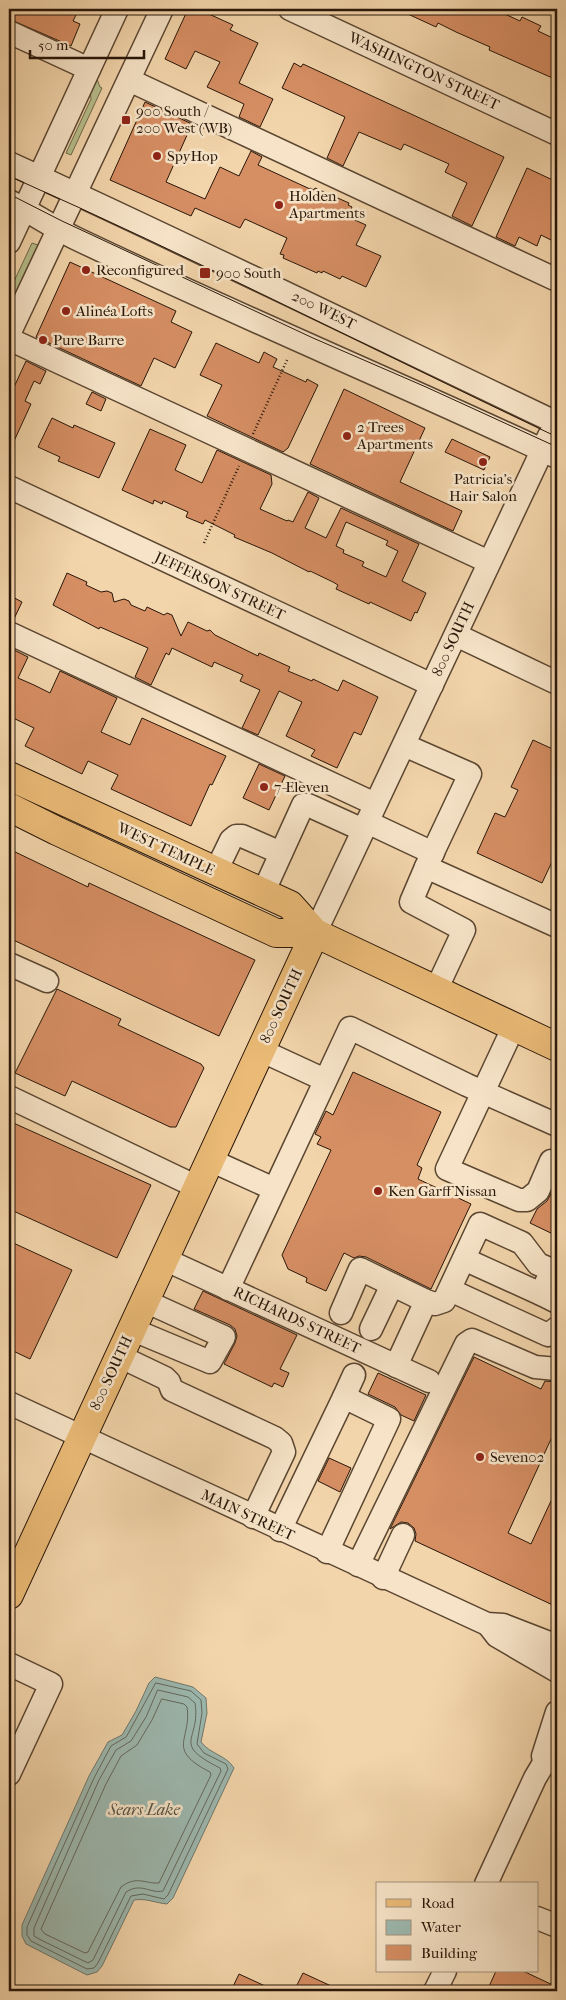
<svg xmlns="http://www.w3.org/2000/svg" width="566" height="2000" viewBox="0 0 566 2000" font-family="'IM FELL French Canon',serif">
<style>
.green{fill:#b6be8c;stroke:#6f6a4a}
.water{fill:#9cb8af;stroke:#6e776d}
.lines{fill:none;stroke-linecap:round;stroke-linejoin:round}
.shore{stroke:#62675c;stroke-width:1}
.building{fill:#d68e63;stroke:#281609;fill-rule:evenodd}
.minor-casing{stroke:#5b4632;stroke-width:25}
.major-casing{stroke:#281609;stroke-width:30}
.path{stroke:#281609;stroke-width:2.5;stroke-dasharray:1 2.5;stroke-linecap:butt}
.minor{stroke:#f7e4c8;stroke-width:22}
.major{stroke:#eaba76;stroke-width:28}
.tram{stroke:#281609;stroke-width:1}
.poi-dot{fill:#8f2418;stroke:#f7e4c8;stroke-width:2}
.labels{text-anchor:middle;stroke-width:5;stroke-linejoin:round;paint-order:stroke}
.street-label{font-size:15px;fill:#281609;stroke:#f7e4c8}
.poi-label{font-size:15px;fill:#281609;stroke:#f7e4c8;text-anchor:start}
.water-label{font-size:16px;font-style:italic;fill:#514f43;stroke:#f7e4c8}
</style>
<rect width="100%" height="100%" fill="#f3d5ab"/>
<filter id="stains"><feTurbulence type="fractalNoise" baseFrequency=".004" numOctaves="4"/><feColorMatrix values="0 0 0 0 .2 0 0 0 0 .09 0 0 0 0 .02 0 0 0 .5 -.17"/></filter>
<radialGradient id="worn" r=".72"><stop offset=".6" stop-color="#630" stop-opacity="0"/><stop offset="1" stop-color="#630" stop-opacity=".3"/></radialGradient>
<!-- green -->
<g class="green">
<polygon points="94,71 100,87 102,88 71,155 66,153 91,99 89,81"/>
<polygon points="32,243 38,245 13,298 14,317 9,327 9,292"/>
</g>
<!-- water -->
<path class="water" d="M155,1677l38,10 13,11 1,15 -6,29c9,12 25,13 33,26l-61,130 -6,6c-11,-1 -21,-6 -33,-4l-32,66 -5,6 -10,3 -61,-31 -4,-8v-11l67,-149 19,-34 14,-7 14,-24 13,-28z"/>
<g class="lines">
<!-- shore -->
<g class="shore">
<polygon points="156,1683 191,1691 201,1700 202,1713 197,1744 204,1753 226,1764 228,1769 168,1895 164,1899 143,1894 131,1896 98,1963 94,1968 87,1969 31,1941 27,1935 27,1927 94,1778 111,1746 126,1737"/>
<path d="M158,1690l30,7 7,6c6,38 -25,40 25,65l1,3 -58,120c-13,3 -21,-9 -37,1l-33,68 -5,3 -47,-23 -7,-4v-8l65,-148 17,-30 15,-9 15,-24z"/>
<path d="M162,1699l22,5 3,3c5,33 -22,42 23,65l1,3 -52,108c-14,1 -22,-8 -38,4l-33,65 -3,1 -40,-19 -4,-5 65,-145 15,-28 16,-11 15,-25z"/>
</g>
</g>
<!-- building -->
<g class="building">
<polygon points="9,9 79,9 73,21 80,24 71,46 9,19"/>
<polygon points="188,9 198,9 233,25 230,30 258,43 239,83 273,99 260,127 239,117 244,104 207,87 220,62 195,51 186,69 165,59"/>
<polygon points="397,9 494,9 520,21 522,17 541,26 538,31 557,40 557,80 489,50 490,47 456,32 438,23 436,27"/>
<polygon points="294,63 301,67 303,64 504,157 472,226 452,216 467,183 445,172 449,164 404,144 401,150 359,132 343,166 327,158 345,117 282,88"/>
<polygon points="145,102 192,124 166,182 205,199 220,167 239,176 251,151 262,157 258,165 310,189 310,188 314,190 315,188 349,203 348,205 352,207 348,217 366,225 356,245 381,256 366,287 342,276 340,279 323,271 322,273 318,271 317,273 283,258 284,255 280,254 287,238 245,219 240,228 195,208 191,216 110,180"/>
<polygon points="527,168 557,182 557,243 541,235 537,246 519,237 515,246 496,237"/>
<polygon points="70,262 176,311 171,322 192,332 175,368 154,358 141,386 36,337"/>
<polygon points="216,343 259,363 264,352 277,359 273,367 306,382 307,379 318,385 288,448 283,452 207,416 222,385 200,375"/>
<polygon points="26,361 46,371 40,384 34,381 25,401 31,404 9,452 9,398"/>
<polygon points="344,389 425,428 400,482 462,511 453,531 310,464"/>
<polygon points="92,392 106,399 101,411 86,404"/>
<polygon points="52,418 73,428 74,425 115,443 99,478 58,461 60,457 38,447"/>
<path d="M150,429l36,16 -11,25 27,13 15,-33 54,25 1,9 -12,25 27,12 1,-1 5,2 15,-30 11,6 -14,30 21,10 15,-30 78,36 -17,37 24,12 -9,20 -2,-1 -4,9 -41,-19 -1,2 -33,-15 2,-4 -5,-3 -23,-11 -1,1 -37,-19 -38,-16 1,-2 -30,-15 -2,4 -17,-7 2,-5 -25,-11 -1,3 -8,-4 -1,4 -31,-14zM346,522l42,19 -2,4 12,6 -12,26 -24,-11 2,-4 -21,-9 1,-3 -8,-4z"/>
<polygon points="452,439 490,457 484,470 445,452"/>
<polygon points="67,573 87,582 86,585 101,592 107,591 112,593 114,602 124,599 129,601 131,605 145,611 147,607 164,615 167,613 172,615 181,636 188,622 207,631 210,630 215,635 258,656 259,653 290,667 288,671 312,681 313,679 338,691 343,680 378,697 361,735 354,732 337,768 311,756 315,750 286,736 302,702 279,691 258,735 242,728 260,690 240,681 243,675 214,662 212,667 172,648 169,655 166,653 151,685 135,677 148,648 100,627 99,629 53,605"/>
<polygon points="9,595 22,602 13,621 9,620"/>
<polygon points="10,648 28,657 18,678 34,685 50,693 60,671 117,698 101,732 130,745 142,718 226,756 212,785 210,784 191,826 111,789 118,775 88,761 82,774 25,746 34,728 9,716 9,652"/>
<polygon points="533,740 557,751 557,851 542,883 477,853 495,813 505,817 518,790 511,787"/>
<polygon points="259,764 285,776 269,810 243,798"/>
<polygon points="9,849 88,887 89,883 255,960 219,1036 9,938"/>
<polygon points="57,989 121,1019 118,1025 201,1064 204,1068 176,1127 170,1127 72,1081 65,1096 15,1073"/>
<polygon points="353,1072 441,1112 417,1165 422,1168 418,1179 471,1204 431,1289 366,1257 359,1256 354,1258 344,1253 326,1291 306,1282 307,1278 288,1269 282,1255 331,1150 317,1144 321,1137 315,1134 326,1111 333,1115"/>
<polygon points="9,1121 151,1185 117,1258 9,1209"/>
<polygon points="553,1190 557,1192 557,1236 530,1223 537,1209 547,1201"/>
<polygon points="9,1241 72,1270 30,1359 9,1349"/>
<polygon points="203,1291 297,1335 280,1369 289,1373 283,1387 274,1383 272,1387 224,1364 235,1343 237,1336 235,1329 230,1325 194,1309"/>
<polygon points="474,1357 541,1389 545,1381 557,1382 557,1426 508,1533 531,1544 557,1488 557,1607 415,1541 416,1534 414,1528 408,1523 401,1522 390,1529"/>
<polygon points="378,1373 426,1395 414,1421 401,1415 395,1407 368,1394"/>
<polygon points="329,1458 351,1468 340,1492 318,1481"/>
<polygon points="496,1971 523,1971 557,1987 557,1991 487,1991"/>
<polygon points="303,1973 342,1991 294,1991"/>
<polygon points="239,1974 276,1991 231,1991"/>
</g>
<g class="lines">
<defs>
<g id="minor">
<polyline points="290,9 557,134"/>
<polyline points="9,32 89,69"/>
<polyline points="129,80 557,280"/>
<path d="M9,163c184,84 365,173 548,260"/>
<path d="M9,201c22,11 43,26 66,37 159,76 322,144 482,219"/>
<polyline points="9,242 117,9"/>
<polyline points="9,334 162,9"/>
<polyline points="9,339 489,562"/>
<polyline points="9,487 432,685"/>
<polyline points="9,633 375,804"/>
<polyline points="456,635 557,683"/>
<polyline points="404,745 470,774 426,867 557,926"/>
<polyline points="367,822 433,853"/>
<polyline points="426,867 411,902 464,930 436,990"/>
<polyline points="216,871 231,840 236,836 242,836 281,853"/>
<polyline points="263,893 303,805 308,805 363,830"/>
<polyline points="315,933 549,436"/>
<polyline points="9,964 47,981"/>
<polyline points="514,1026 447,1169 519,1200 527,1200 538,1191 551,1161 557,1163"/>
<polyline points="260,1050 325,1080"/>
<polyline points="9,1097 197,1187"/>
<polyline points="210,1160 274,1189"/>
<polyline points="164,1259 429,1381"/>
<polyline points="464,1259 541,1294"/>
<polyline points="228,1289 350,1028 467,1085 557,1125"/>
<polyline points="450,1290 548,1335 557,1328"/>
<polyline points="341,1313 360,1269 426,1301 435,1304 444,1301 480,1224 522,1243 538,1264 552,1270 541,1294 557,1302"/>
<polyline points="131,1329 210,1362 224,1337 145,1301"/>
<polyline points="371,1329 392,1285"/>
<polyline points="119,1356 165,1378 169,1382 172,1390 275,1438 281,1443 284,1452 253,1517"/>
<polyline points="396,1366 426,1301"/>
<polyline points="344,1397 354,1375"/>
<polyline points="9,1403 487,1624 503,1625 557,1646"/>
<polyline points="280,1530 344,1397 389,1419 327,1552"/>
<polyline points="358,1565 466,1344 472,1340 535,1367 557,1369"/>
<polyline points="383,1578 403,1535"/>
<polyline points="490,1627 497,1636 557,1671"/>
<polyline points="9,1664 51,1684 9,1774"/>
<polyline points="543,1756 557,1712"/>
<polyline points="486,1884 535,1778 557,1741"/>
<polyline points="537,1918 557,1926"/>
<polyline points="435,1991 445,1971"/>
</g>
<g id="major">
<polyline points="9,776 290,905 315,933 557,1047"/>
<polyline points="9,807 57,831 276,933 315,933"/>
<polyline points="9,1595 315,933"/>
</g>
</defs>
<!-- minor casing -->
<use href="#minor" class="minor-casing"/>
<!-- major casing -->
<use href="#major" class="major-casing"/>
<!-- path -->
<g class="path">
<polyline points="253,434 288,358"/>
<polyline points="204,543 239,466"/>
</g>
<!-- minor -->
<use href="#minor" class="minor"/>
<!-- major -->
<use href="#major" class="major"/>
<!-- tram -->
<g class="tram">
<path d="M9,176c185,82 365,174 548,261"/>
<polyline points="9,194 62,221 313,338 426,387 557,447"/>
</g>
</g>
<!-- markers -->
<g class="poi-dot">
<rect x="121" y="115" width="10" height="10" rx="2.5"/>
<circle cx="157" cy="156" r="5"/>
<circle cx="279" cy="205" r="5"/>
<circle cx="86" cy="270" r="5"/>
<rect x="199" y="267" width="12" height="12" rx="2.5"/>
<circle cx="66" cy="311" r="5"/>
<circle cx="43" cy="340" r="5"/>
<circle cx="347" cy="436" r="5"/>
<circle cx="483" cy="462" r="5"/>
<circle cx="264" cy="787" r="5"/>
<circle cx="378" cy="1191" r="5"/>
<circle cx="480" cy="1457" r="5"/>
</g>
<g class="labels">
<!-- street labels -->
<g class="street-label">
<text transform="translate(424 71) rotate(25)" y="5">WASHINGTON STREET</text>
<text transform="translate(324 310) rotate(26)" y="5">200 WEST</text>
<text transform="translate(220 586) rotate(25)" y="5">JEFFERSON STREET</text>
<text transform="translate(453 639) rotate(-65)" y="5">800 SOUTH</text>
<text transform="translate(166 849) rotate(25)" y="5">WEST TEMPLE</text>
<text transform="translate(281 1006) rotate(-65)" y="5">800 SOUTH</text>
<text transform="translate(297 1320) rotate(25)" y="5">RICHARDS STREET</text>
<text transform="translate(111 1373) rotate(-65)" y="5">800 SOUTH</text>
<text transform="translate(248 1515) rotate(25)" y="5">MAIN STREET</text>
</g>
<!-- poi labels -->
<g class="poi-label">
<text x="136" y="116">900 South /<tspan x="136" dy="17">200 West (WB)</tspan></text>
<text x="167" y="161">SpyHop</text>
<text x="289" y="201">Holden<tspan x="289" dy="17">Apartments</tspan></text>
<text x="96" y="275">Reconfigured</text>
<text x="216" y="278">900 South</text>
<text x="76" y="316">Alinéa Lofts</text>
<text x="53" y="345">Pure Barre</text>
<text x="357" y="432">2 Trees<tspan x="357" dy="17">Apartments</tspan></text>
<text x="483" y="484" text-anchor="middle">Patricia's<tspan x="483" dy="17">Hair Salon</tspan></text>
<text x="274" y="792">7-Eleven</text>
<text x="388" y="1196">Ken Garff Nissan</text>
<text x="490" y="1462">Seven02</text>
</g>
<!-- water labels -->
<g class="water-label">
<text x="144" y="1815">Sears Lake</text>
</g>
</g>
<!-- margin -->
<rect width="566" height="2000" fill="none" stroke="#f3d5ab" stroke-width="30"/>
<rect x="10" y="10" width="546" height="1980" fill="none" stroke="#281609" stroke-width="2.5"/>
<rect x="15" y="15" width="536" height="1970" fill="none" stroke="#281609"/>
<!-- legend -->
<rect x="376" y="1882" width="162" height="90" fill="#f7e4c8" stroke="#a4927c"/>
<rect x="386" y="1899" width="25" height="8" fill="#eaba76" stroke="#a4927c"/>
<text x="421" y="1908" font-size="15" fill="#281609">Road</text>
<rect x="386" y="1920" width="25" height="15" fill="#9cb8af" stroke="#a4927c"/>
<text x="421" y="1932" font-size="15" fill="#281609">Water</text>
<rect x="386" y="1945" width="25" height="15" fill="#d68e63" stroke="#a4927c"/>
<text x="421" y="1958" font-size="15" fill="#281609">Building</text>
<!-- scale -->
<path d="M30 50v8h114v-8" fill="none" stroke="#281609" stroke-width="2.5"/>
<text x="38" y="50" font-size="15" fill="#281609" stroke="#f7e4c8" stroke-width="4" paint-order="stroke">50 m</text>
<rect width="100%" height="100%" filter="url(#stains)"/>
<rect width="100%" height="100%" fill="url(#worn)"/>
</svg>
